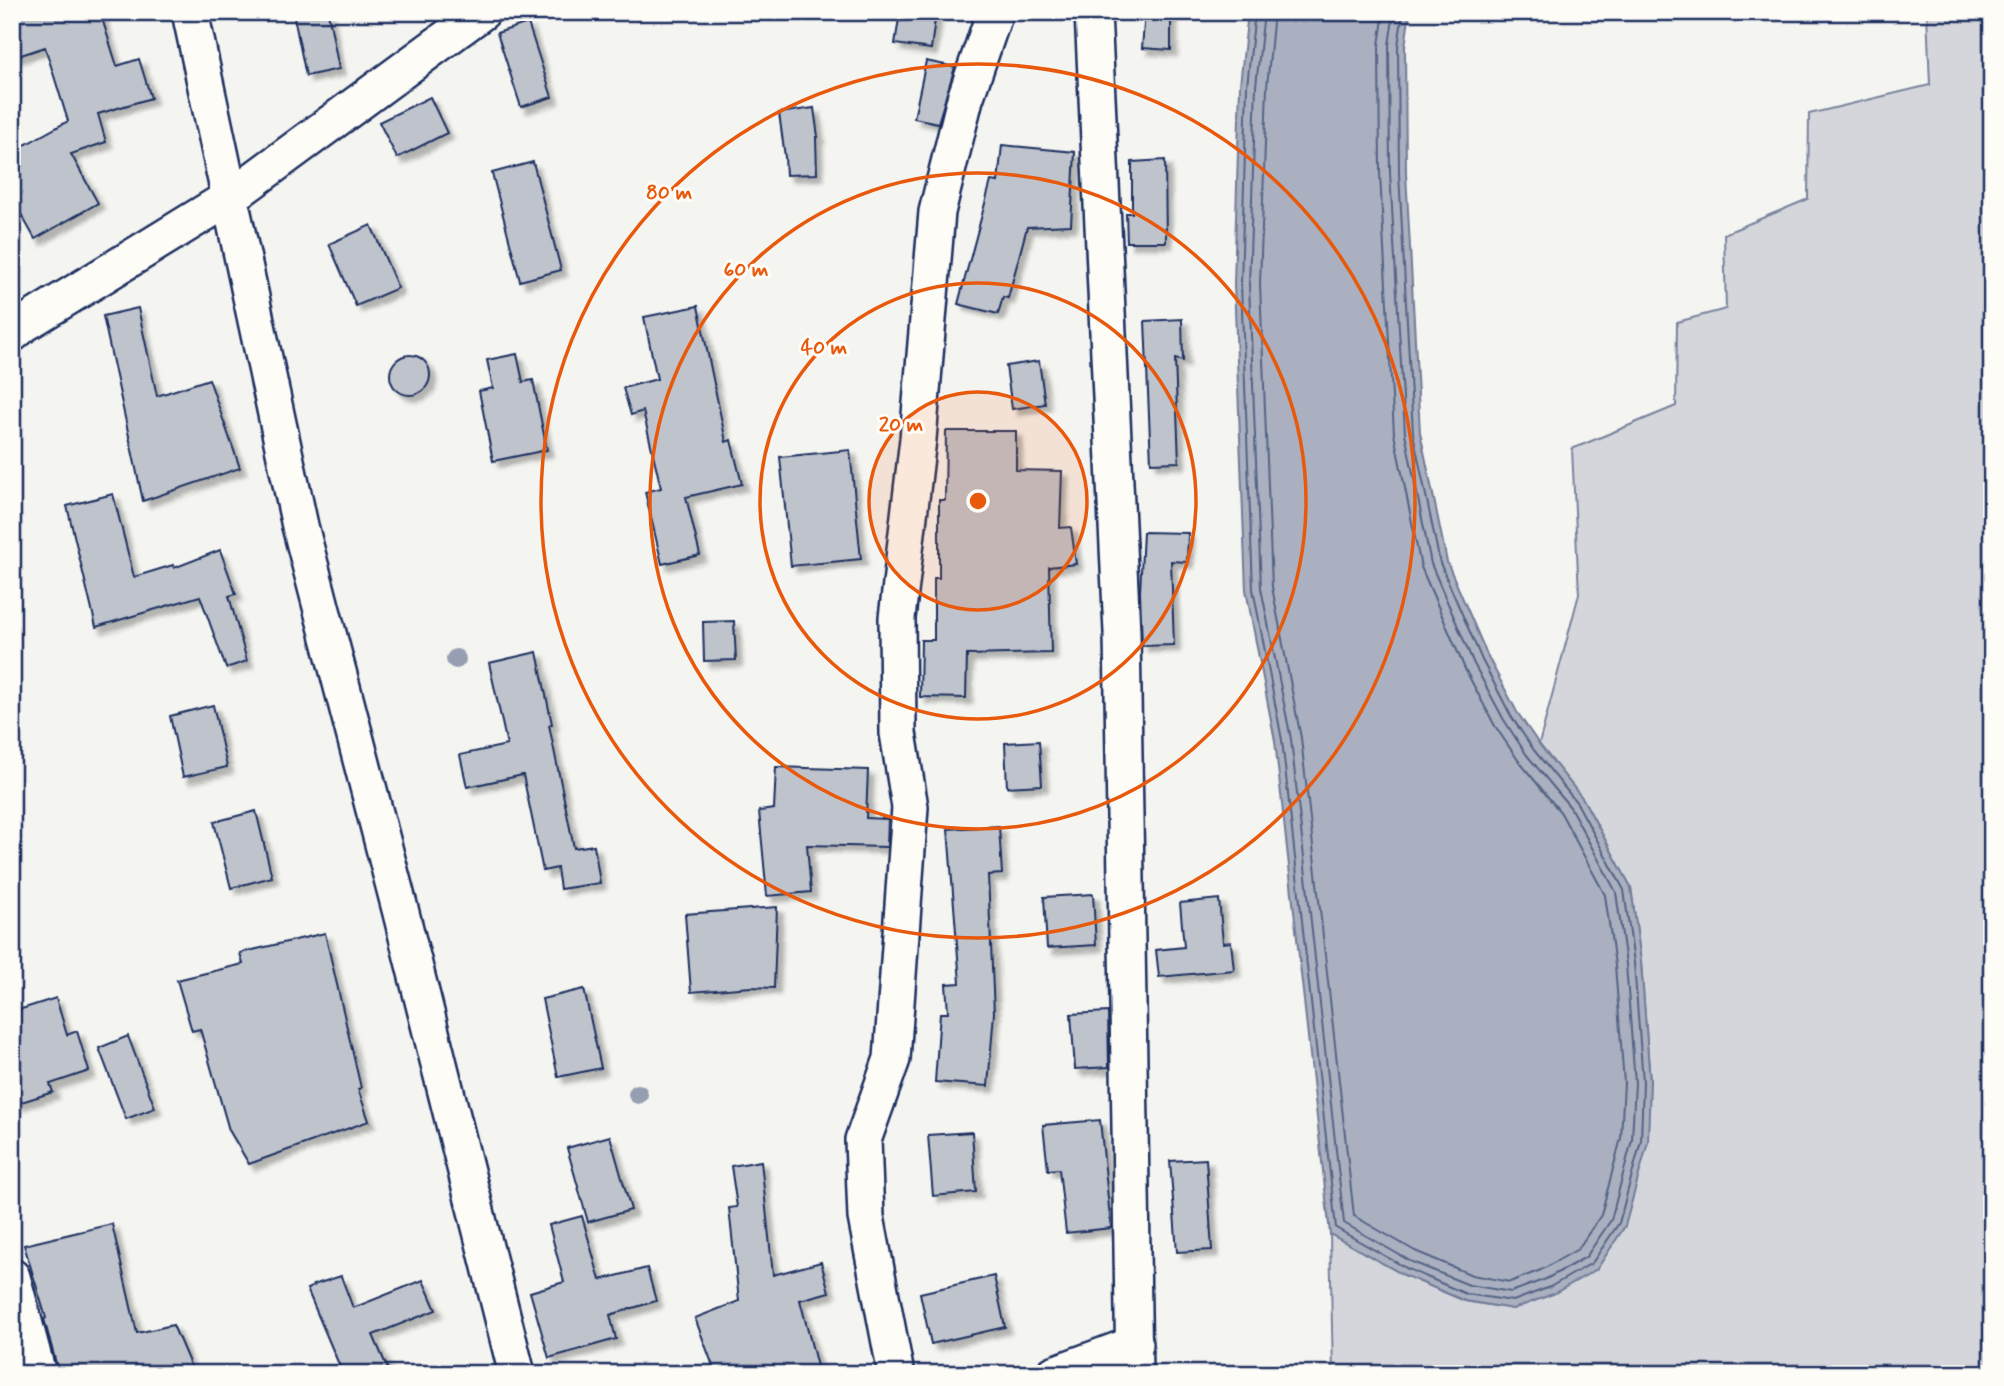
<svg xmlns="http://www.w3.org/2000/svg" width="2004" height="1386" viewBox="0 0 2004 1386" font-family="Mynerve,sans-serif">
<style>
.green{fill:#d4d6db;stroke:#78829c;stroke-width:2}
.water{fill:#aab0bf;stroke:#717c98;stroke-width:2}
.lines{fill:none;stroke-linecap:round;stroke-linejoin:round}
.shore{stroke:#546385;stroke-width:2}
.building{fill:#bfc3cc;stroke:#1b2f5e;stroke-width:2;filter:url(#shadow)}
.street-casing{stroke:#1b2f5e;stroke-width:40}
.street{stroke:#fdfcf7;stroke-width:35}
.tree{fill:#969fb1}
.ring{fill:none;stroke:#e8590c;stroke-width:3.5}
.centre{fill:#e8590c;stroke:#fdfcf7;stroke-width:3.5}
.ring-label{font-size:21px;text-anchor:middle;font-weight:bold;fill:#e8590c;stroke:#fdfcf7;stroke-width:6;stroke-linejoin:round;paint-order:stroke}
</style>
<defs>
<filter id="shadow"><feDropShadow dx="6" dy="6" stdDeviation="2" flood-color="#0004"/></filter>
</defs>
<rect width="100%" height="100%" fill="#f4f4f1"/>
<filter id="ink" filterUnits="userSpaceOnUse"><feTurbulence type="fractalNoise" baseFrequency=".0143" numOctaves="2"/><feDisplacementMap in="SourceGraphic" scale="14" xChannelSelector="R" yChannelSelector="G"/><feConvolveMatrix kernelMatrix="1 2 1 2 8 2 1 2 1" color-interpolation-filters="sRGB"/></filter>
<g filter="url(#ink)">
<!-- green -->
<polygon class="green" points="1927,12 1992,12 1992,1374 1333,1374 1330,1234 1404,1275 1465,1301 1513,1309 1650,1082 1641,962 1631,887 1583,799 1539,744 1579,594 1572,449 1676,406 1677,322 1726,309 1724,234 1808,199 1809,114 1930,85"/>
<!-- water -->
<polygon class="water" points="1248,12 1410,12 1405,46 1406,173 1420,432 1447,562 1488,657 1517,712 1539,744 1583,799 1631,887 1641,962 1650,1082 1648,1142 1625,1226 1597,1269 1553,1294 1513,1309 1465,1301 1404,1275 1330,1234 1275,741 1246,590 1234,284 1240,85"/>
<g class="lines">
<!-- shore -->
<g class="shore">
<polyline points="1255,12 1247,86 1241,284 1253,589 1282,740 1336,1228 1406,1268 1466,1294 1513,1301 1550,1287 1592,1263 1619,1223 1641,1141 1643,1082 1634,963 1624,890 1577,803 1533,749 1511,716 1482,660 1440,563 1413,433 1399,173 1398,46 1403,12"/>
<polyline points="1264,12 1256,86 1249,284 1261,588 1291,739 1344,1223 1410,1261 1469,1285 1511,1292 1546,1279 1586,1257 1611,1220 1632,1140 1635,1083 1626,964 1616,892 1570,807 1526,754 1504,720 1474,664 1431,564 1405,433 1390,173 1389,45 1394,12"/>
<polyline points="1274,12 1267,87 1260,284 1272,587 1301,738 1354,1216 1415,1251 1472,1275 1510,1282 1541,1270 1578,1249 1601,1215 1621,1138 1624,1083 1615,965 1605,895 1561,813 1518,760 1495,726 1465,669 1421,567 1394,434 1380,174 1379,45 1384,12"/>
</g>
</g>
<!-- building -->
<g class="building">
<polygon points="12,12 100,12 117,66 139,59 151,98 98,114 106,142 71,154 98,203 35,239 12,198 12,152 68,121 45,47 12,58"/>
<polygon points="293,12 328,12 339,69 306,76"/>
<polygon points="900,12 936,12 931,49 895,44"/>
<polygon points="1145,12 1171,12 1171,50 1142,48"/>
<polygon points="528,23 552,97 521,107 497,33"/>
<polygon points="926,61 955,67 938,123 914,118"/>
<polygon points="430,97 447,133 397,158 379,122"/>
<polygon points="814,108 818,137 816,137 817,174 786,175 785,157 779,113"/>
<polygon points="1002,145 1075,152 1071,225 1027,227 1008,298 1003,297 998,314 958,304 991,181 998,182"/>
<polygon points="1165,160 1166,242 1127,242 1126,213 1132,213 1132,162"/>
<polygon points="533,162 561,270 520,281 492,173"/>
<polygon points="371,225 398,288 356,306 329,244"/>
<polygon points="698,306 726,442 731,440 742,484 686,497 700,555 662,564 645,492 661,488 643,411 631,415 623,388 657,379 644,317"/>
<polygon points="138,308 157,396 209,379 240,468 143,501 103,316"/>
<polygon points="1182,319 1183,361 1175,359 1179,462 1151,463 1145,321"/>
<polygon points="517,354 523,382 533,380 547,450 493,461 479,391 493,388 487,360"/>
<circle cx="410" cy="375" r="20"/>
<polygon points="1039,361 1045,404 1012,409 1006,366"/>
<polygon points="946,431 1016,431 1016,470 1062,471 1060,528 1071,527 1076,564 1049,567 1051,653 967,655 966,698 920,697 921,640 934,640 934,578 939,578 939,500 945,500"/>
<polygon points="850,450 861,559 791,566 780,457"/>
<polygon points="113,494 134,577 173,565 174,568 220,550 236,594 229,596 247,661 226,668 200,596 96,627 67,506"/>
<polygon points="1143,532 1188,533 1187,562 1171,561 1174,645 1142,646 1140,592"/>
<polygon points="734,621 736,660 704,661 703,622"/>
<polygon points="537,652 552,724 549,725 574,848 594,845 600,883 560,889 557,868 543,871 523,775 467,787 460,755 507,745 489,663"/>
<polygon points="213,705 227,767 183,777 170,716"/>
<polygon points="1039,741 1042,785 1007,787 1005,743"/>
<polygon points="776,767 868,770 866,818 888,819 887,847 807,845 811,892 767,896 759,811 774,809"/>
<polygon points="256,811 272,877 231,888 214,822"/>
<polygon points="999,826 1002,874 988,875 994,1013 988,1086 935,1082 940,1013 948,1013 946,984 960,983 948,829"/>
<polygon points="1093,894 1096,945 1047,948 1044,897"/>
<polygon points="1219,899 1223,943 1231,942 1234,970 1159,977 1156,950 1184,947 1180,903"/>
<polygon points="777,907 774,988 751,987 691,992 685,914"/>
<polygon points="325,933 361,1088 358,1089 369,1121 249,1164 229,1130 200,1029 192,1031 177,980 243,964 240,953"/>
<polygon points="584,989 601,1068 558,1077 542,999"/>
<polygon points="56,998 67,1035 77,1031 89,1071 50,1084 53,1092 12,1105 12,1012"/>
<polygon points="1108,1012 1109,1067 1075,1069 1071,1014"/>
<polygon points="128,1036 155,1108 126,1119 99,1048"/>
<polygon points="1100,1120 1111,1228 1066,1233 1059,1169 1048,1170 1043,1125"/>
<polygon points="972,1132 976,1192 933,1196 928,1135"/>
<polygon points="610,1136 631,1210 588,1222 567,1148"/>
<polygon points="1206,1159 1212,1250 1177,1252 1170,1161"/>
<polygon points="761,1161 773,1275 821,1262 829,1292 800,1300 819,1374 716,1374 695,1318 739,1301 729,1208 737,1207 731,1166"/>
<polygon points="582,1216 600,1280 647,1268 656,1301 610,1315 616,1339 549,1358 530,1292 564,1282 549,1225"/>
<polygon points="112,1224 137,1333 173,1325 194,1374 59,1374 44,1319 46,1318 24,1245"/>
<polygon points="341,1276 353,1308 423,1280 436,1310 373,1335 390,1374 343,1374 307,1289 314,1286 313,1285"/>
<polygon points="994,1276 1005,1327 931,1344 920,1293"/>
</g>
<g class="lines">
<defs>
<g id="street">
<polyline points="190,12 300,526 400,909 517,1374"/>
<polyline points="1093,12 1122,632 1134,1374"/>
<polyline points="12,334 24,324 229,198 482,12"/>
<polyline points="12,1277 38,1374"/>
<polyline points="896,1374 866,1217 863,1140 892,1059 910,807 898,733 897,618 918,439 937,212 965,99 995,12"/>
<polyline points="1054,1374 1135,1344"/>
</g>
</defs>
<!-- street casing -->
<use href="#street" class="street-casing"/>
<!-- street -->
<use href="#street" class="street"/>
</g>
<!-- trees -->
<g class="tree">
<circle cx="456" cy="659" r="10"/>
<circle cx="638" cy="1094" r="10"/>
</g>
</g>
<!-- distance rings -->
<circle cx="978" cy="501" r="109" fill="#e8590c" fill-opacity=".12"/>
<g class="ring">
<circle cx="978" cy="501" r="109"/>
<circle cx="978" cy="501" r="218"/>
<circle cx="978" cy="501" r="328"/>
<circle cx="978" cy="501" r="437"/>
</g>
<circle cx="978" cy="501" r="10" class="centre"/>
<g class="ring-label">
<text x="669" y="199">80 m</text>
<text x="746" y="276">60 m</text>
<text x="824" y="354">40 m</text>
<text x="901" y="431">20 m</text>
</g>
<!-- margin -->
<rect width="2004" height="1386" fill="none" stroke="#fdfcf7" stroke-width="42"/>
<rect x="21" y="21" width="1962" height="1344" fill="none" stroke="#1b2f5e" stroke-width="2.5" filter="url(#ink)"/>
</svg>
